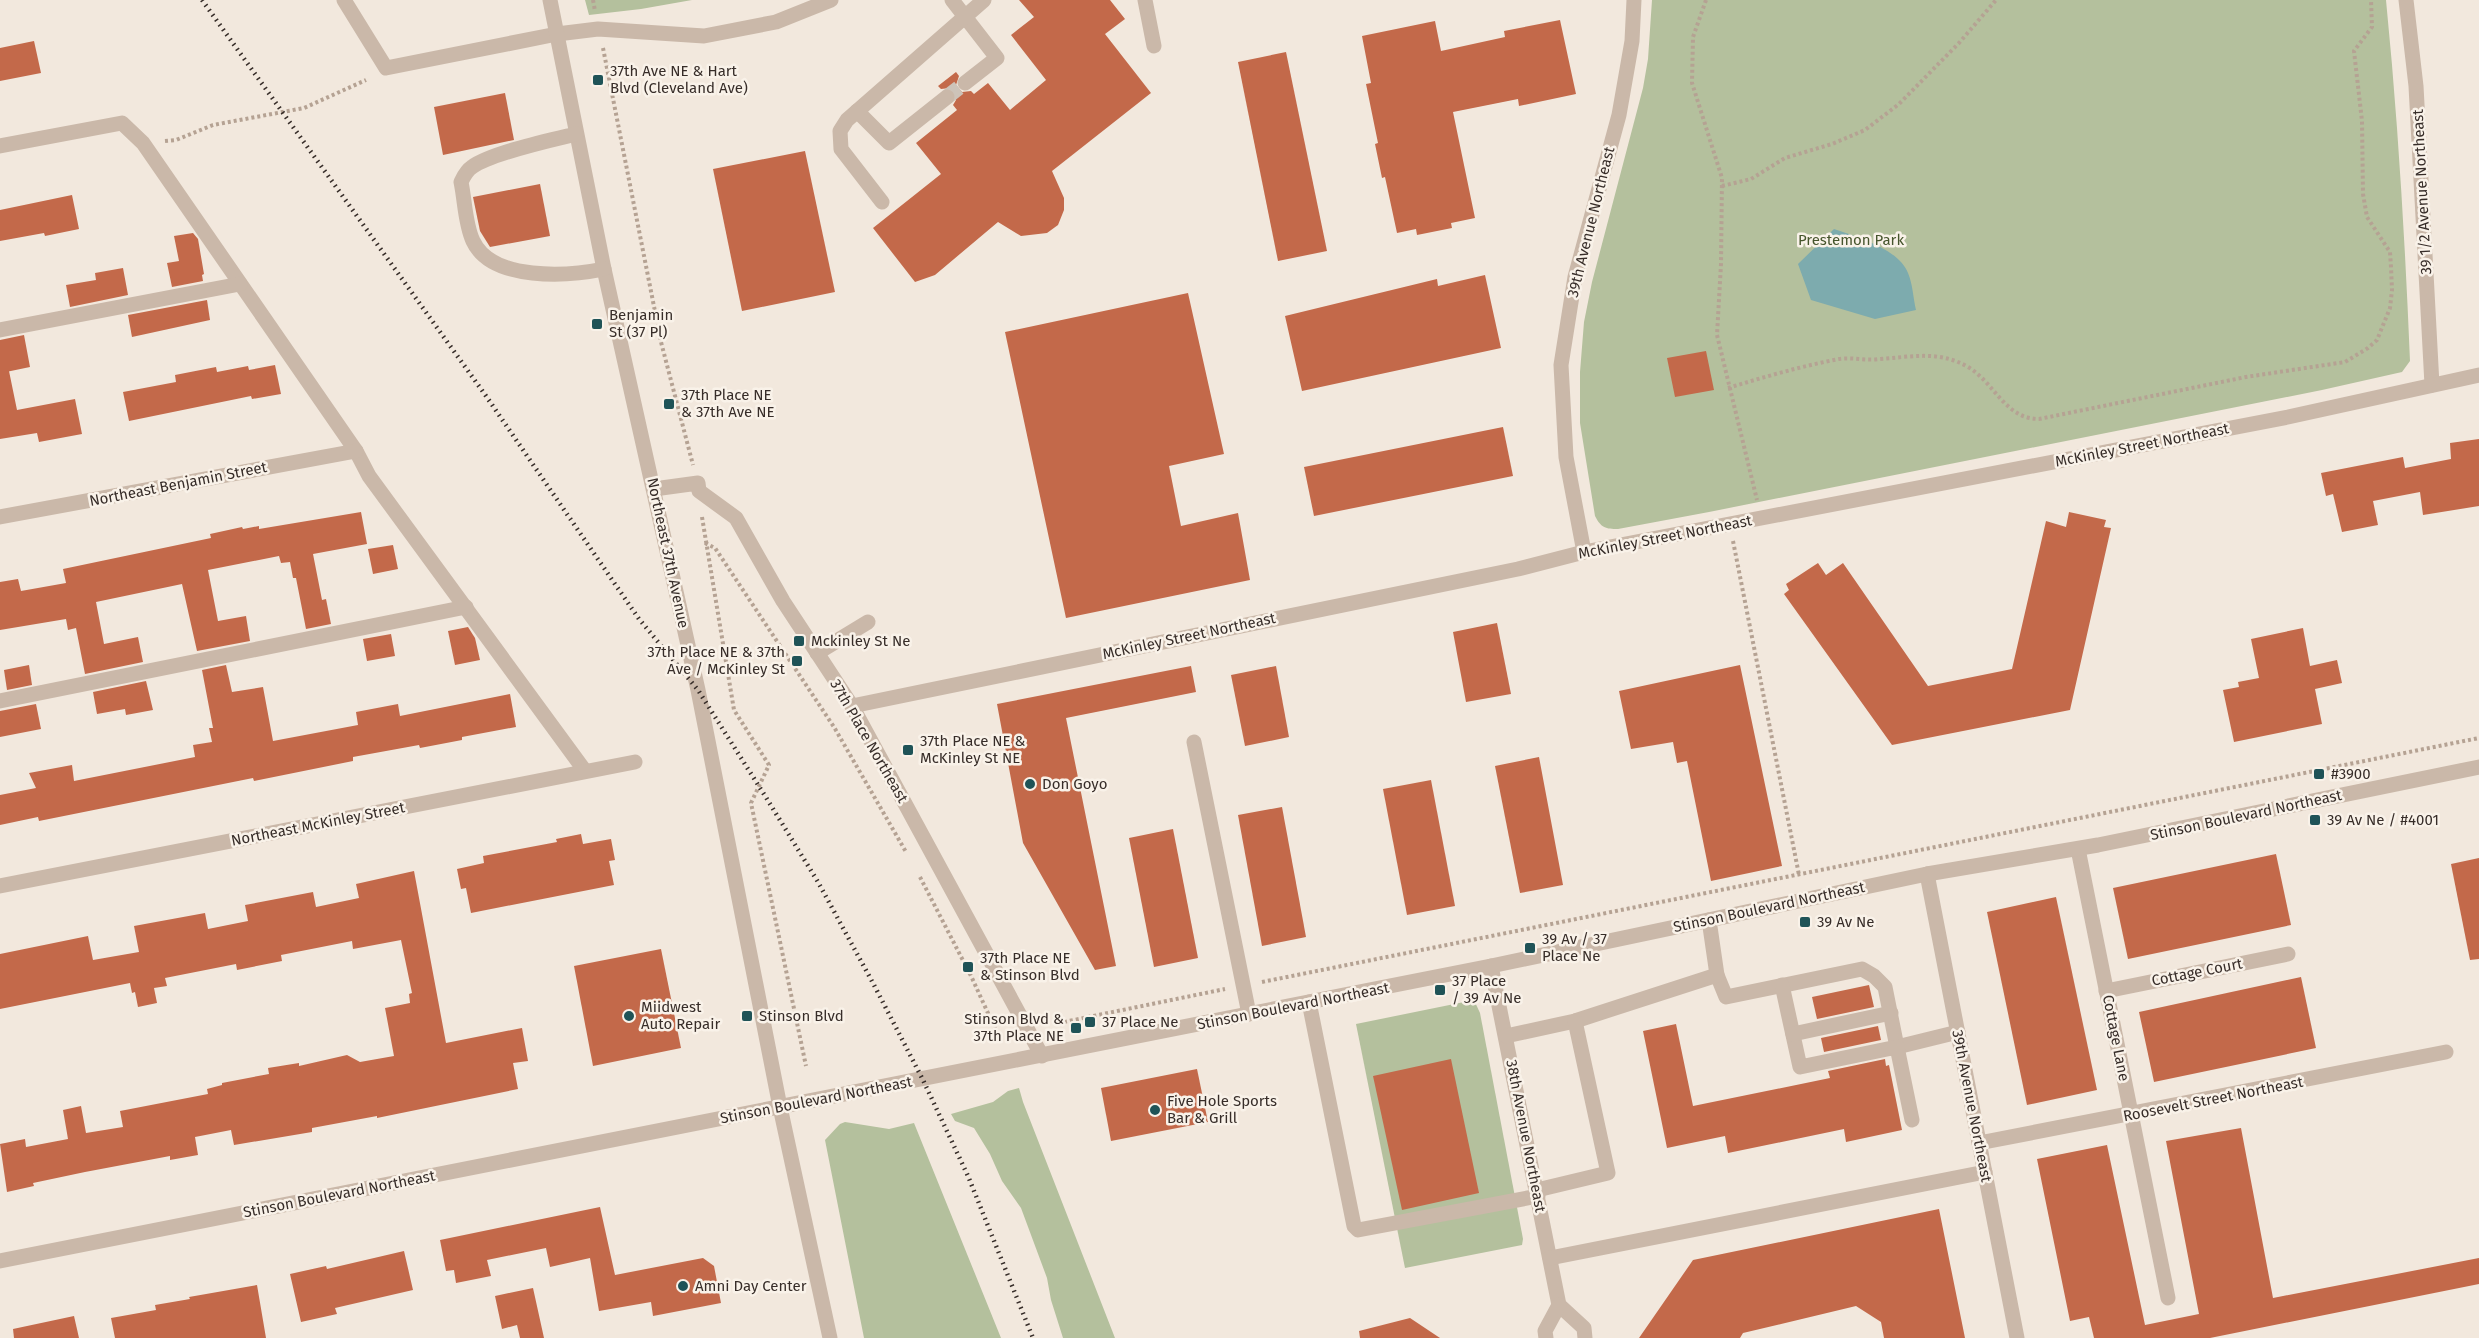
<svg xmlns="http://www.w3.org/2000/svg" width="2479" height="1338" viewBox="0 0 2479 1338" font-family="'Fira Sans',sans-serif">
<style>
.green{fill:#b4c09d}
.water{fill:#7dabae}
.building{fill:#c3694a}
.lines{fill:none;stroke-linecap:round;stroke-linejoin:round}
.minor-tunnel{stroke:#cdc3b9;stroke-width:15;stroke-dasharray:15 8;stroke-linecap:butt}
.path{stroke:#b5a293;stroke-width:4;stroke-dasharray:3 3;stroke-linecap:butt}
.minor{stroke:#cab8a9;stroke-width:15}
.rail{stroke:#372d29;stroke-width:4.5;stroke-dasharray:1.5 4.5;stroke-linecap:butt}
.poi-dot{fill:#1f5357;stroke:#f9f2e9;stroke-width:2}
.labels{text-anchor:middle;stroke-width:5;stroke-linejoin:round;paint-order:stroke}
.poi-label{font-size:15px;fill:#372d29;stroke:#f9f2e9;text-anchor:start}
.street-label{font-size:15px;fill:#372d29;stroke:#f9f2e9}
.park-label{font-size:15px;fill:#46552d;stroke:#f9f2e9}
</style>
<rect width="100%" height="100%" fill="#f2e8dd"/>
<!-- green -->
<g class="green">
<polygon points="585,0 692,0 641,9 589,15"/>
<path d="M1652,0h734c12,120 19,241 24,361l-8,11 -80,18 -613,122 -91,17c-12,0 -17,-1 -23,-13l-15,-93v-51l4,-50 8,-40 51,-194 5,-29z"/>
<polygon points="1474,1000 1480,1013 1523,1239 1522,1245 1405,1268 1356,1024"/>
<polygon points="1019,1088 1023,1102 1115,1338 1063,1338 1051,1300 1047,1278 1021,1208 1002,1181 990,1154 974,1128 955,1121 951,1114 993,1102 1008,1091"/>
<polygon points="845,1122 889,1129 914,1123 1001,1338 864,1338 825,1140 840,1124"/>
</g>
<!-- water -->
<path class="water" d="M1834,229c23,8 65,20 74,44 5,12 5,25 8,37l-41,9 -64,-19 -13,-36z"/>
<!-- building -->
<g class="building">
<polygon points="1019,0 1110,0 1125,19 1105,34 1151,93 1052,171 1064,198 1064,210 1058,225 1047,233 1021,236 998,222 935,275 915,282 873,228 941,174 916,143 957,110 953,105 956,100 955,91 950,88 941,89 938,86 956,72 959,76 956,85 962,92 971,91 974,94 988,83 1010,110 1046,80 1011,35 1034,17"/>
<polygon points="1560,20 1576,94 1519,106 1518,99 1453,112 1475,218 1451,223 1452,228 1417,235 1416,229 1397,233 1385,177 1382,178 1375,144 1378,143 1366,84 1371,83 1362,36 1435,21 1441,51 1505,37 1504,31"/>
<polygon points="34,41 41,73 0,81 0,48"/>
<polygon points="1286,52 1327,251 1278,261 1238,62"/>
<polygon points="505,93 514,140 443,155 434,107"/>
<polygon points="805,151 835,292 742,311 713,169"/>
<polygon points="540,184 550,236 490,247 480,231 473,197"/>
<polygon points="72,195 79,229 45,236 44,233 0,241 0,210"/>
<polygon points="193,233 198,239 204,274 202,275 203,281 172,287 167,263 179,261 174,236"/>
<polygon points="123,268 128,295 70,307 66,285 96,280 95,273"/>
<polygon points="1485,275 1501,348 1302,391 1285,316 1437,279 1438,286"/>
<polygon points="1188,293 1224,454 1169,466 1181,526 1238,513 1250,580 1066,618 1005,332"/>
<polygon points="207,300 210,320 132,337 128,315"/>
<polygon points="24,335 30,367 6,372 9,371 17,410 75,399 82,434 39,442 37,433 0,439 0,340"/>
<polygon points="1706,351 1714,390 1675,397 1667,358"/>
<polygon points="275,365 281,394 252,399 251,396 129,421 123,392 176,382 175,375 216,367 217,372 248,366 249,370"/>
<polygon points="1503,427 1513,476 1314,516 1304,467"/>
<polygon points="2479,439 2479,506 2423,515 2420,492 2373,501 2378,525 2342,532 2333,494 2326,496 2321,473 2403,457 2405,468 2451,459 2450,443"/>
<polygon points="361,512 367,544 313,554 322,600 326,599 331,624 306,629 296,578 293,578 290,562 281,563 279,556 208,570 218,621 246,616 250,641 197,651 182,584 96,602 104,644 138,637 143,662 85,674 76,628 68,630 66,619 0,630 0,582 18,579 21,591 66,583 63,569 211,538 210,534 242,527 243,529 259,526 259,529"/>
<polygon points="2069,512 2106,520 2104,527 2111,528 2070,710 1892,745 1784,594 1789,590 1786,584 1818,563 1826,575 1843,563 1928,686 2012,669 2046,521 2066,527"/>
<polygon points="393,545 398,569 373,574 368,549"/>
<polygon points="1497,623 1511,694 1466,702 1453,632"/>
<polygon points="468,627 475,638 480,660 455,665 448,631"/>
<polygon points="2303,628 2310,666 2337,660 2342,683 2315,689 2322,724 2234,742 2223,690 2239,687 2238,682 2259,678 2251,639"/>
<polygon points="391,634 395,656 367,661 363,639"/>
<polygon points="29,665 32,685 7,690 4,670"/>
<polygon points="226,665 232,692 263,687 273,741 358,725 356,712 398,704 400,716 510,694 516,727 462,737 462,740 420,748 419,745 353,757 353,761 254,781 253,778 39,821 38,817 0,825 0,795 36,788 29,773 72,765 74,781 195,757 193,745 212,742 209,728 213,728 202,670"/>
<polygon points="1740,665 1782,866 1711,881 1687,761 1677,763 1673,742 1631,749 1619,691"/>
<polygon points="1191,666 1196,692 1066,718 1116,966 1095,970 1023,843 997,704"/>
<polygon points="1276,666 1289,737 1245,746 1231,675"/>
<polygon points="146,681 153,710 126,715 125,709 97,714 93,692"/>
<polygon points="36,704 41,729 0,737 0,711"/>
<polygon points="1539,757 1563,885 1520,893 1495,766"/>
<polygon points="1431,780 1455,906 1407,915 1383,789"/>
<polygon points="1282,807 1306,937 1262,946 1238,815"/>
<polygon points="1173,829 1198,958 1154,967 1129,838"/>
<polygon points="581,834 583,844 611,839 615,860 609,861 614,885 471,913 466,888 461,889 457,869 484,863 483,856 557,842 556,839"/>
<polygon points="2276,854 2291,925 2128,959 2113,888"/>
<polygon points="2479,858 2479,959 2470,960 2451,864"/>
<polygon points="414,871 446,1043 522,1028 528,1061 513,1063 518,1089 377,1118 377,1116 312,1128 312,1132 234,1145 231,1130 195,1137 198,1155 170,1160 170,1156 85,1172 33,1183 34,1186 7,1192 0,1144 25,1139 26,1147 68,1139 63,1110 81,1106 86,1133 123,1127 120,1111 208,1094 207,1089 222,1085 222,1083 269,1074 268,1068 299,1063 299,1066 347,1055 360,1062 394,1056 385,1008 410,1003 409,994 412,993 401,940 353,949 352,941 281,955 282,961 237,970 236,964 165,978 167,986 154,988 157,1003 138,1007 135,992 132,993 130,983 0,1009 0,954 88,936 93,960 139,952 134,926 205,913 208,929 248,921 245,905 313,892 316,907 359,898 356,884"/>
<polygon points="2056,897 2097,1090 2027,1105 1987,912"/>
<polygon points="661,949 681,1048 593,1066 574,966"/>
<polygon points="2301,977 2316,1048 2154,1082 2139,1012"/>
<polygon points="1869,985 1874,1007 1817,1019 1812,997"/>
<polygon points="1676,1024 1693,1106 1830,1078 1828,1071 1885,1059 1886,1066 1889,1065 1902,1130 1846,1142 1844,1129 1728,1153 1725,1136 1667,1148 1643,1031"/>
<polygon points="1878,1026 1881,1040 1824,1052 1821,1038"/>
<polygon points="1451,1059 1479,1193 1402,1210 1373,1076"/>
<polygon points="1197,1069 1208,1122 1111,1141 1101,1088"/>
<polygon points="2241,1128 2273,1298 2479,1258 2479,1284 2210,1338 2094,1338 2089,1317 2070,1321 2037,1159 2107,1145 2145,1325 2199,1314 2166,1141"/>
<polygon points="600,1207 615,1275 703,1258 714,1266 721,1303 653,1316 651,1302 599,1311 590,1258 550,1267 546,1248 487,1260 491,1276 456,1283 454,1270 446,1271 440,1240"/>
<polygon points="1939,1209 1965,1338 1884,1338 1881,1322 1856,1306 1743,1333 1740,1338 1639,1338 1693,1260"/>
<polygon points="404,1251 413,1290 335,1308 337,1314 301,1322 290,1274 326,1266 327,1269"/>
<polygon points="257,1285 266,1338 115,1338 111,1318 156,1310 155,1305 190,1299 189,1297"/>
<polygon points="533,1288 544,1338 520,1338 517,1325 502,1329 495,1296"/>
<polygon points="74,1316 79,1338 14,1338 13,1329"/>
<polygon points="1410,1318 1440,1338 1360,1338 1359,1331"/>
</g>
<g class="lines">
<!-- minor-tunnel -->
<polyline class="minor-tunnel" points="947,97 965,83"/>
<!-- path -->
<g class="path">
<polyline points="593,0 595,11"/>
<polyline points="1706,0 1693,37 1692,83 1722,178 1721,264 1717,335 1757,500"/>
<polyline points="603,48 661,342 693,465"/>
<polyline points="165,141 176,140 213,125 304,108 366,80"/>
<polyline points="1722,186 1751,179 1785,158 1832,144 1865,130 1899,104 1959,43 1996,0"/>
<path d="M1728,388c36,-11 74,-22 111,-29 13,-2 27,2 40,0 32,-2 60,-9 89,8 27,16 37,52 71,52l207,-42 99,-15 23,-14 9,-8 13,-32 2,-18 -1,-23 -1,-15 -23,-35 -4,-23 -1,-73 -8,-70 18,-24 -1,-27"/>
<polyline points="702,517 734,710 769,765 751,803 806,1066"/>
<polyline points="1733,541 1799,875"/>
<polyline points="705,543 715,548 834,727 906,852"/>
<polyline points="920,877 972,978 997,1033"/>
<polyline points="1262,982 2479,738"/>
<polyline points="1064,1022 1225,989"/>
</g>
<!-- minor -->
<g class="minor">
<polyline points="344,0 386,68 557,34 598,29 704,36 776,22 831,0"/>
<polyline points="550,0 604,269 698,690 780,1107 830,1338"/>
<polyline points="952,0 997,58 965,83"/>
<polyline points="1145,0 1154,46"/>
<polyline points="2406,0 2416,86 2432,385"/>
<polyline points="857,111 889,143 947,97"/>
<path d="M576,134c-25,6 -85,19 -104,33 -6,4 -8,9 -11,15 4,19 4,42 12,59 19,41 96,35 131,28"/>
<polyline points="0,146 122,123 143,143 356,451 369,476 585,771"/>
<polyline points="882,202 841,149 840,131 847,120 984,0"/>
<polyline points="0,330 240,284"/>
<polyline points="654,489 698,483 699,491 736,518 783,601 852,706 1042,1056"/>
<polyline points="0,517 356,451"/>
<polyline points="1584,552 1566,457 1561,365 1575,277 1619,115 1632,41 1634,0"/>
<polyline points="817,653 868,622"/>
<polyline points="0,701 466,607"/>
<polyline points="852,706 1518,569 1584,552 2288,417 2479,375"/>
<polyline points="1194,742 1249,1014"/>
<polyline points="2078,849 2168,1298"/>
<polyline points="1927,874 2017,1338"/>
<polyline points="0,886 635,762"/>
<polyline points="1491,966 1559,1305 1584,1328 1585,1338"/>
<polyline points="1717,975 1726,997 1862,969 1874,976 1885,987 1897,1047 1958,1032"/>
<polyline points="1782,985 1800,1067 1897,1047 1912,1120"/>
<polyline points="2106,991 2288,954"/>
<polyline points="1309,1002 1354,1226 1358,1230 1538,1196"/>
<polyline points="1793,1034 1891,1013"/>
<polyline points="1506,1036 1575,1021 1717,975 1709,920"/>
<polyline points="1979,1143 2446,1052"/>
<polyline points="1537,1190 1608,1173 1575,1021"/>
<polyline points="1550,1258 1985,1172"/>
<polyline points="0,1261 1491,966 1927,874 2098,845 2479,767"/>
<polyline points="1546,1338 1545,1331 1559,1305"/>
</g>
<!-- rail -->
<polyline class="rail" points="202,0 486,396 639,619 698,690 767,799 818,882 874,985 923,1080 968,1176 1033,1338"/>
</g>
<!-- markers -->
<g class="poi-dot">
<rect x="592" y="74" width="12" height="12" rx="3"/>
<rect x="591" y="318" width="12" height="12" rx="3"/>
<rect x="663" y="398" width="12" height="12" rx="3"/>
<rect x="793" y="635" width="12" height="12" rx="3"/>
<rect x="791" y="655" width="12" height="12" rx="3"/>
<rect x="902" y="744" width="12" height="12" rx="3"/>
<rect x="2313" y="768" width="12" height="12" rx="3"/>
<circle cx="1030" cy="784" r="6"/>
<rect x="2309" y="814" width="12" height="12" rx="3"/>
<rect x="1799" y="916" width="12" height="12" rx="3"/>
<rect x="1524" y="942" width="12" height="12" rx="3"/>
<rect x="962" y="961" width="12" height="12" rx="3"/>
<rect x="1434" y="984" width="12" height="12" rx="3"/>
<circle cx="629" cy="1016" r="6"/>
<rect x="741" y="1010" width="12" height="12" rx="3"/>
<rect x="1084" y="1016" width="12" height="12" rx="3"/>
<rect x="1070" y="1022" width="12" height="12" rx="3"/>
<circle cx="1155" cy="1110" r="6"/>
<circle cx="683" cy="1286" r="6"/>
</g>
<g class="labels">
<!-- poi labels -->
<g class="poi-label">
<text x="610" y="76">37th Ave NE &amp; Hart<tspan x="610" dy="17">Blvd (Cleveland Ave)</tspan></text>
<text x="609" y="320">Benjamin<tspan x="609" dy="17">St (37 Pl)</tspan></text>
<text x="681" y="400">37th Place NE<tspan x="681" dy="17">&amp; 37th Ave NE</tspan></text>
<text x="811" y="646">Mckinley St Ne</text>
<text x="785" y="657" text-anchor="end">37th Place NE &amp; 37th<tspan x="785" dy="17">Ave / McKinley St</tspan></text>
<text x="920" y="746">37th Place NE &amp;<tspan x="920" dy="17">McKinley St NE</tspan></text>
<text x="2331" y="779">#3900</text>
<text x="1042" y="789">Don Goyo</text>
<text x="2327" y="825">39 Av Ne / #4001</text>
<text x="1817" y="927">39 Av Ne</text>
<text x="1542" y="944">39 Av / 37<tspan x="1542" dy="17">Place Ne</tspan></text>
<text x="980" y="963">37th Place NE<tspan x="980" dy="17">&amp; Stinson Blvd</tspan></text>
<text x="1452" y="986">37 Place<tspan x="1452" dy="17">/ 39 Av Ne</tspan></text>
<text x="641" y="1012">Miidwest<tspan x="641" dy="17">Auto Repair</tspan></text>
<text x="759" y="1021">Stinson Blvd</text>
<text x="1064" y="1024" text-anchor="end">Stinson Blvd &amp;<tspan x="1064" dy="17">37th Place NE</tspan></text>
<text x="1102" y="1027">37 Place Ne</text>
<text x="1167" y="1106">Five Hole Sports<tspan x="1167" dy="17">Bar &amp; Grill</tspan></text>
<text x="695" y="1291">Amni Day Center</text>
</g>
<!-- street labels -->
<g class="street-label">
<text transform="translate(2422 192) rotate(-93)" y="5">39 1/2 Avenue Northeast</text>
<text transform="translate(1591 222) rotate(-76)" y="5">39th Avenue Northeast</text>
<text transform="translate(2142 445) rotate(-11)" y="5">McKinley Street Northeast</text>
<text transform="translate(178 484) rotate(-11)" y="5">Northeast Benjamin Street</text>
<text transform="translate(1665 537) rotate(-11)" y="5">McKinley Street Northeast</text>
<text transform="translate(668 553) rotate(78)" y="5">Northeast 37th Avenue</text>
<text transform="translate(1189 636) rotate(-12)" y="5">McKinley Street Northeast</text>
<text transform="translate(869 741) rotate(60)" y="5">37th Place Northeast</text>
<text transform="translate(2246 815) rotate(-12)" y="5">Stinson Boulevard Northeast</text>
<text transform="translate(318 824) rotate(-11)" y="5">Northeast McKinley Street</text>
<text transform="translate(1769 907) rotate(-12)" y="5">Stinson Boulevard Northeast</text>
<text transform="translate(2197 972) rotate(-11)" y="5">Cottage Court</text>
<text transform="translate(1293 1006) rotate(-11)" y="5">Stinson Boulevard Northeast</text>
<text transform="translate(2116 1038) rotate(79)" y="5">Cottage Lane</text>
<text transform="translate(2213 1099) rotate(-11)" y="5">Roosevelt Street Northeast</text>
<text transform="translate(816 1100) rotate(-11)" y="5">Stinson Boulevard Northeast</text>
<text transform="translate(1972 1106) rotate(79)" y="5">39th Avenue Northeast</text>
<text transform="translate(1526 1136) rotate(79)" y="5">38th Avenue Northeast</text>
<text transform="translate(339 1194) rotate(-11)" y="5">Stinson Boulevard Northeast</text>
</g>
<!-- park labels -->
<g class="park-label">
<text x="1851" y="245">Prestemon Park</text>
</g>
</g>
</svg>
